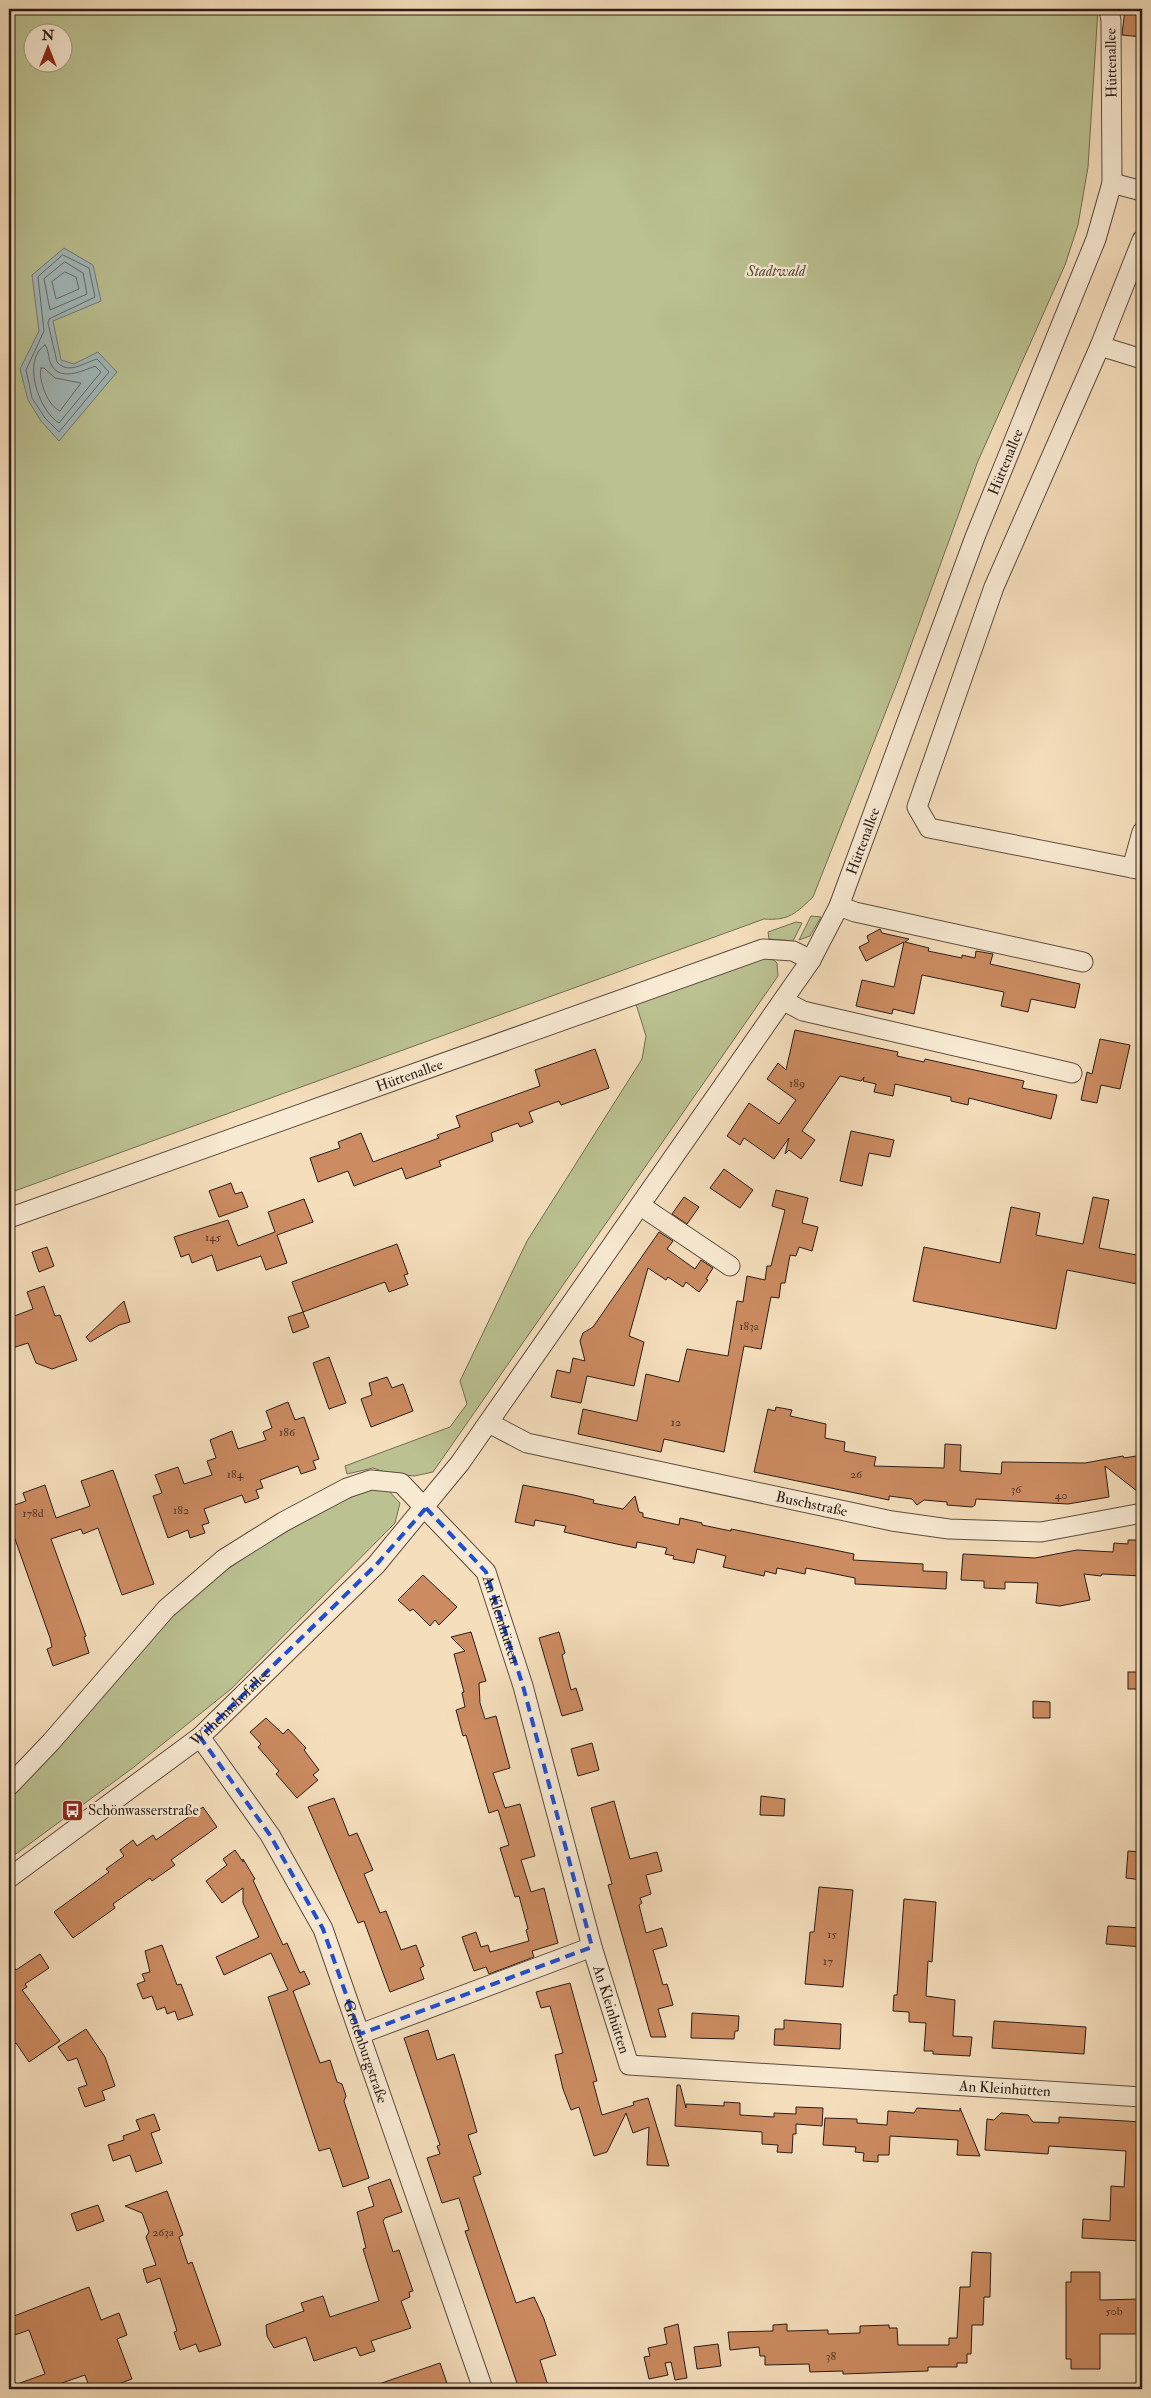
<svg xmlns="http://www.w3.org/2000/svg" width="1151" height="2398" viewBox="0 0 1151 2398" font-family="'IM FELL Double Pica',serif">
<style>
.green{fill:#bbc191;stroke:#726e54;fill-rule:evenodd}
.water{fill:#a1b9bb;stroke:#717a79}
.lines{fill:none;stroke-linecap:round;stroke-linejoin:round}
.shore{stroke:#666a69;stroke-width:1}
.building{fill:#cc8b61;stroke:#2a1c17}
.minor-casing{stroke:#5d4c40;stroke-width:21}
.minor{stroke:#f8ead3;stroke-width:19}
.marked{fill:none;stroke:#1d4ed8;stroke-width:4;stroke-dasharray:10 6;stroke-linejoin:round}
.labels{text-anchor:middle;stroke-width:4.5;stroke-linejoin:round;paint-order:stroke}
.number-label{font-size:12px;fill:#52382a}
.street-label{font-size:15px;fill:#2a1c17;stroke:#f8ead3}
.park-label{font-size:15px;font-style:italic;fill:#564e3c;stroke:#f8ead3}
.poi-label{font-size:15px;fill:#2a1c17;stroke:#f8ead3;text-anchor:start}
</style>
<rect width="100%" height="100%" fill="#f5debc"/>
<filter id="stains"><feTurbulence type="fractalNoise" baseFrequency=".004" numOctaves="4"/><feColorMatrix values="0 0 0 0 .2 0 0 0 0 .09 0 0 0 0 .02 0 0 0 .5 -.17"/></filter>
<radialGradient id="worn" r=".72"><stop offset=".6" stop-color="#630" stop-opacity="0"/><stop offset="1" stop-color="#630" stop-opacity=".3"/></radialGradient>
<!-- green -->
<g class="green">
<path d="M9,9h1089l-10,158 -10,58 -13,40 -87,196 -79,217 -86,219c-17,16 -24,24 -49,22l-755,274zM32,32h30v30h-30z"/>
<polygon points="811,916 821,917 810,936 799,940"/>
<polygon points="796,922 802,923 793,941 769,939 768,932"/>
<polygon points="761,955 770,957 777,963 778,976 433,1472 414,1476 388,1473 373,1468 347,1474 345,1466 450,1427 467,1404 460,1381 527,1241 642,1059 646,1036 635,1001"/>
<polygon points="369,1489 387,1489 400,1503 395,1523 231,1689 134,1767 9,1859 9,1795 154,1634 208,1582 268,1542 334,1505"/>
</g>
<!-- water -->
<polygon class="water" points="64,248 93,265 101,301 53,321 61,360 74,364 98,352 117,372 59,441 41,421 28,400 20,369 39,331 32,275"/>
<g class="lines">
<!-- shore -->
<g class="shore">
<path d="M63,255l26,13 6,29 -46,22 -1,4 9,39c12,13 26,1 40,-3l12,13 -50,60 -14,-14 -13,-20 -6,-28 18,-39 -6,-54z"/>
<polygon points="65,262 83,273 87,294 50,310 44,279"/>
<polygon points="65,272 76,277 79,289 56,299 52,282"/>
<path d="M45,345c4,5 3,13 6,19 8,18 32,7 44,2l6,6 -42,51c-20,-12 -38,-63 -14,-78z"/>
<path d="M41,368h3l11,10 26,5 -21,28c-12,-5 -22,-31 -19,-43z"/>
</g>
</g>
<!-- building -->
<g class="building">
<polygon points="1125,9 1142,10 1142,37 1122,35"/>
<polygon points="880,929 882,933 909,939 905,942 929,948 928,951 962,958 962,955 975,958 976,951 993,954 990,964 1080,984 1075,1008 1031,999 1028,1012 1001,1006 1004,992 922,975 914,1014 893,1009 892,1014 856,1006 862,980 894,987 904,942 866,961 859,947 869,942 867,936"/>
<polygon points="795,1030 898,1052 897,1056 924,1062 925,1059 1024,1081 1022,1088 1057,1095 1051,1119 969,1098 968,1105 951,1101 951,1097 895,1084 893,1096 874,1092 876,1084 863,1081 864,1077 861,1081 840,1076 802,1131 815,1140 801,1159 789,1150 785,1154 789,1138 774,1159 744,1138 740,1145 727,1136 749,1103 779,1124 796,1100 767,1079 778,1063 786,1070"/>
<polygon points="1100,1039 1130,1045 1120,1089 1101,1085 1097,1103 1081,1100 1087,1072 1092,1074"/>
<polygon points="595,1049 609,1088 561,1105 559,1101 529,1112 533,1122 520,1127 518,1123 491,1133 493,1141 439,1161 441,1166 406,1179 402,1168 354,1186 348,1171 318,1182 310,1158 340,1148 338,1142 361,1133 373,1162 439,1138 437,1135 460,1127 456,1116 540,1086 535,1070"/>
<polygon points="851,1131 894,1140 890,1157 869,1153 862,1186 840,1181"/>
<polygon points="724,1169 753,1190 740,1208 710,1188"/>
<polygon points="231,1183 235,1194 242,1192 248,1207 219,1217 209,1191"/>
<polygon points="776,1190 808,1198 802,1223 818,1227 812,1251 799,1247 796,1256 790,1255 785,1283 781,1283 779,1298 771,1297 761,1349 744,1346 724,1452 664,1439 661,1452 578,1434 583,1409 637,1421 646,1374 679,1382 687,1349 728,1356 737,1301 743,1302 747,1276 765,1280 767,1266 771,1266 785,1210 772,1206"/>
<polygon points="684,1197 699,1207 687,1224 672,1214"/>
<polygon points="1093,1197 1109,1200 1099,1248 1142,1256 1142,1285 1067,1270 1056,1329 913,1301 924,1247 1000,1263 1011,1207 1040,1213 1036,1235 1083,1244"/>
<polygon points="304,1199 313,1222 277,1235 287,1263 266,1270 261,1256 217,1271 212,1255 192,1263 189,1254 181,1257 174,1237 228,1220 238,1246 275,1232 268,1212"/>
<polygon points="659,1232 673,1241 667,1249 695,1269 701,1260 713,1268 706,1279 708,1280 699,1292 686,1282 683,1287 668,1277 666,1280 648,1268 629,1336 644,1342 634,1386 587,1376 581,1403 551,1397 557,1370 570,1373 573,1358 585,1361 580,1341 583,1333 593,1327"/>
<polygon points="397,1244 408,1274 404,1275 408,1285 389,1292 385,1282 303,1312 309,1327 293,1333 288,1317 303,1312 292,1282"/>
<polygon points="47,1247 54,1266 39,1272 32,1252"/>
<polygon points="44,1286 55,1316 60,1315 77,1360 52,1369 36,1363 28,1343 9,1349 9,1318 33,1309 27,1292"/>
<polygon points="124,1301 130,1322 119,1325 90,1342 86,1337"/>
<polygon points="329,1357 346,1403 329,1409 313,1363"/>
<polygon points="387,1377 392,1388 403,1384 413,1411 371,1427 361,1399 372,1395 369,1383"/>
<polygon points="288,1402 295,1420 304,1417 319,1459 313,1461 316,1469 301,1474 298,1466 260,1480 263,1488 256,1490 259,1498 245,1503 242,1495 204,1509 209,1523 202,1525 205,1533 190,1538 188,1530 168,1538 153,1496 162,1493 155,1475 178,1467 184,1484 212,1475 207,1461 216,1458 210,1440 232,1431 238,1449 266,1440 263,1432 272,1428 266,1411"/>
<polygon points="776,1407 792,1410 790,1416 826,1424 825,1438 845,1442 844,1451 876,1457 874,1466 944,1468 945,1444 961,1445 960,1471 1001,1474 1002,1462 1085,1463 1123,1456 1124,1458 1142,1455 1142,1495 1105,1466 1109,1497 1068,1504 976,1499 975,1505 972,1507 947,1505 947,1502 924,1500 917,1505 912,1499 889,1496 889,1500 754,1472 768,1409 775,1411"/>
<polygon points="113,1470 154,1584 122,1595 98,1528 83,1534 81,1529 51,1539 86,1636 84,1637 89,1653 53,1666 47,1649 52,1647 50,1638 9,1522 9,1507 26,1501 23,1493 45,1485 56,1518 90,1506 81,1481"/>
<polygon points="523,1485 574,1495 594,1500 593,1503 623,1509 635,1496 639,1512 643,1513 643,1517 679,1525 680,1518 702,1523 702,1525 731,1531 731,1529 854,1554 853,1560 923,1564 923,1571 947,1572 946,1589 855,1584 855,1578 806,1568 805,1574 777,1568 776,1574 765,1571 764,1576 723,1567 726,1556 697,1549 694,1563 673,1559 674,1556 665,1554 667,1548 637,1542 636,1548 612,1543 564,1532 566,1526 535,1520 534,1526 515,1522"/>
<polygon points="1128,1540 1142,1540 1142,1576 1102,1574 1101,1576 1084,1574 1090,1600 1060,1606 1036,1603 1038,1583 1005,1582 1005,1589 984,1588 984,1581 961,1580 963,1554 1035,1558 1077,1550 1113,1552 1114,1543 1128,1544"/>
<polygon points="423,1575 457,1607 439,1625 435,1620 430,1626 413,1609 410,1611 398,1600"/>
<polygon points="471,1632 486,1681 479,1683 480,1703 485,1719 496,1716 510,1768 493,1773 505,1808 520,1804 535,1856 521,1860 531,1892 544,1888 558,1943 532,1951 534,1957 489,1974 486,1967 474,1971 462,1937 476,1932 481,1947 488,1945 490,1952 529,1941 526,1930 528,1929 519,1896 515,1897 500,1848 509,1845 498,1810 489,1813 466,1735 463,1736 456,1710 465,1707 462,1693 464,1692 454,1654 465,1651 451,1637"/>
<polygon points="559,1632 565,1653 562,1655 571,1690 576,1688 583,1710 562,1716 539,1638"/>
<rect x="1128" y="1672" width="14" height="17"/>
<polygon points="1033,1701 1050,1702 1050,1718 1033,1718"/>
<polygon points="266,1718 283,1734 288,1729 306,1748 304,1750 319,1770 313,1775 318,1780 297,1798 276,1774 279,1771 258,1747 261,1744 250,1732"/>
<polygon points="592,1743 599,1770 578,1776 571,1749"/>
<polygon points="761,1796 785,1799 784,1816 760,1815"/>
<polygon points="334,1798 349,1836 357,1833 373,1870 364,1874 380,1913 386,1911 401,1950 416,1945 424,1966 420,1968 424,1979 390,1992 364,1921 358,1923 308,1807"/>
<polygon points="614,1801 630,1859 657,1852 662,1871 646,1875 651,1894 640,1898 642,1903 639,1905 646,1933 662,1928 667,1946 653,1950 663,1985 667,1984 673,2005 658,2009 666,2037 651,2037 608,1885 612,1884 591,1808"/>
<polygon points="203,1807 217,1827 171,1860 175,1865 152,1881 150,1878 113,1904 115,1908 73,1938 54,1912 109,1872 106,1869 124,1856 120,1850 133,1840 137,1846 153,1835 156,1840"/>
<polygon points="235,1850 243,1862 243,1859 255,1879 253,1880 283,1945 287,1943 300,1973 304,1971 310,1984 293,1991 320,2063 330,2060 337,2082 342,2084 346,2096 344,2101 369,2178 343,2187 330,2148 319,2151 268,1997 288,1990 271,1953 224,1975 216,1957 259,1937 243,1903 243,1888 222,1903 206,1881 227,1865 223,1859"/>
<polygon points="1128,1851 1142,1852 1142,1880 1126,1878"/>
<polygon points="819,1887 853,1890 843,1987 805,1984 810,1932 814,1932"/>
<polygon points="904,1899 936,1902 932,1962 928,1961 926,1996 955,2000 953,2036 972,2037 970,2056 933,2054 933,2051 924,2051 926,2023 909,2022 909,2012 893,2011 894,1995 897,1995"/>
<polygon points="1108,1926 1142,1928 1142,1947 1106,1944"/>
<polygon points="162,1945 177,1985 181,1984 193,2015 178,2020 175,2011 167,2014 165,2007 157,2010 152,1996 143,1999 137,1984 145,1981 142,1974 150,1972 145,1951"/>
<polygon points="40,1954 49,1968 25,1984 27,1987 22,1990 60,2041 29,2062 16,2043 9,2048 9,1960 16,1970"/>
<polygon points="570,1983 597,2081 593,2082 602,2115 634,2105 633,2102 648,2098 669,2166 647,2165 649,2127 633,2133 626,2113 607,2152 594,2156 579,2107 571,2110 563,2089 555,2055 563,2053 550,2006 541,2008 536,1992"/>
<polygon points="692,2013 739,2016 738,2031 735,2031 734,2039 691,2038"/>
<polygon points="784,2020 841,2024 840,2049 774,2045 775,2029 784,2029"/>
<polygon points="994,2021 1086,2027 1084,2054 992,2048"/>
<polygon points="86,2029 105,2057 115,2086 102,2091 105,2100 85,2107 78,2088 87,2085 77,2058 68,2061 58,2047"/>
<polygon points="428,2030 437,2060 454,2054 477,2132 468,2135 481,2174 473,2177 516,2303 534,2297 544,2319 556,2355 540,2360 549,2389 519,2389 465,2231 469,2230 459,2198 442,2203 427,2158 440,2154 437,2146 440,2145 404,2038"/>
<polygon points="677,2085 680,2085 686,2108 686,2104 724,2106 724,2102 740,2103 740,2115 774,2117 774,2113 796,2114 796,2107 823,2108 822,2126 796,2124 796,2134 793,2134 792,2153 777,2152 778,2145 762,2144 762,2132 675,2126"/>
<polygon points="917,2108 960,2111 960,2108 980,2156 957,2155 958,2140 890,2136 889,2155 878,2155 878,2162 863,2161 864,2153 855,2152 856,2147 823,2145 825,2118 857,2119 857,2123 887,2125 888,2111 914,2113"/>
<polygon points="1001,2113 1028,2115 1033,2122 1059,2123 1059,2117 1142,2122 1142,2241 1082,2238 1083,2219 1110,2221 1111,2186 1124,2187 1126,2151 1049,2146 1048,2154 985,2150 987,2119 994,2120"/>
<polygon points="154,2114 160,2130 151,2133 162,2163 136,2172 130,2155 113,2161 108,2145 124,2140 123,2136 140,2130 136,2120"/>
<polygon points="390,2179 402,2212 385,2218 383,2221 393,2252 399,2250 413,2291 409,2292 410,2297 401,2301 411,2328 371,2341 375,2351 360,2356 356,2347 314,2361 306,2337 274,2348 267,2336 266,2325 304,2311 301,2303 323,2296 330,2317 379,2301 363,2249 366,2248 357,2212 374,2206 368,2187"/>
<polygon points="167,2191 183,2235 179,2237 188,2264 192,2262 221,2345 199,2352 196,2344 180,2350 174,2332 177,2331 160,2278 147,2283 143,2269 156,2265 146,2237 149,2232 142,2213 125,2206"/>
<polygon points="98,2205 104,2221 77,2231 71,2214"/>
<polygon points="972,2252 991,2253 990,2297 984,2297 983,2325 972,2325 971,2354 967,2354 967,2363 957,2363 957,2367 928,2367 928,2371 843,2374 843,2371 810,2372 809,2364 765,2365 765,2356 760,2356 759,2347 730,2350 728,2332 773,2331 773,2325 787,2324 787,2331 828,2330 828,2334 860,2333 860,2326 889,2325 889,2328 897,2328 898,2345 949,2345 949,2338 957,2338 960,2287 970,2287"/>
<polygon points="1071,2272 1100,2272 1100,2300 1142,2299 1142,2334 1100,2334 1100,2369 1071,2369 1071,2359 1066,2359 1066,2282 1071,2282"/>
<polygon points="89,2287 101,2320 119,2313 127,2335 117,2339 132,2379 104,2389 90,2389 85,2375 59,2384 61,2389 9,2389 9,2387 45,2374 29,2330 9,2337 9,2318"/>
<polygon points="678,2324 687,2378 675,2380 671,2362 665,2363 668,2375 649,2379 644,2357 650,2356 648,2348 667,2344 664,2328"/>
<polygon points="718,2344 721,2366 697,2369 694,2347"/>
<polygon points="440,2363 449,2389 370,2389 370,2387"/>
</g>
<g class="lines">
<defs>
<g id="minor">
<polyline points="1112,183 1142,191"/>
<polyline points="1142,240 1100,346 1142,359"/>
<polyline points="1100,346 994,587 917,807 929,828 1142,870"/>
<polyline points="1132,868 1142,832"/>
<polyline points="839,906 855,912 1083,962"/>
<polyline points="784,1001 803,1011 1072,1073"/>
<polyline points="641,1206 730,1266"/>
<path id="s1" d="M9,1218l754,-269 30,2 18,9"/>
<path id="s2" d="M489,1423l38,20 365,78 57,8 92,3 101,-19"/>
<path id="s3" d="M200,1737l70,98 53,94 160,460"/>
<path id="s4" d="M9,1786l42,-44 115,-133 58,-50 59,-37 64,-34 24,-8 30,3 85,89 37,114 69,261 37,118 513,32"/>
<path id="s5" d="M9,1878l191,-141 176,-172 84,-102 351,-503 28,-54 136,-369 121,-298 16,-56 -1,-162 -2,-12"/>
<polyline points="360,2034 592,1947"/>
</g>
</defs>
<!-- minor casing -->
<use href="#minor" class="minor-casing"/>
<!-- minor -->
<use href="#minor" class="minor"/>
</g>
<!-- marked area -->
<path class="marked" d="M426,1508l60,64 37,114 69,261 -232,87 -37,-105 -53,-94 -70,-98 176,-172z"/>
<!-- icons -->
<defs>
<symbol id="bus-square" viewBox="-11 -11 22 22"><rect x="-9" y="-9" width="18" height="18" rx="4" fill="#8f2418" stroke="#f8ead3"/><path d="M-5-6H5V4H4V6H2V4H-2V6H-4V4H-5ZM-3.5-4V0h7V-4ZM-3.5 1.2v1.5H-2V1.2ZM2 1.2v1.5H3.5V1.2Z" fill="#fff"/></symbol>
</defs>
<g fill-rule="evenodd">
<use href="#bus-square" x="60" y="1798" width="25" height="25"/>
</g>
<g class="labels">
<!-- number labels -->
<g class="number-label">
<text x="797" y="1087">189</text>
<text x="213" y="1241">145</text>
<text x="749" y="1330">183a</text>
<text x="676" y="1426">12</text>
<text x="287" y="1436">186</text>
<text x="235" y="1478">184</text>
<text x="856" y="1478">26</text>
<text x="1016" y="1493">36</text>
<text x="1061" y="1499">40</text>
<text x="181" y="1514">182</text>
<text x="33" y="1517">178d</text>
<text x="832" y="1938">15</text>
<text x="828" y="1965">17</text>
<text x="163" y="2236">263a</text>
<text x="1114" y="2315">50b</text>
<text x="831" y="2360">38</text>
</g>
<!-- street labels -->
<g class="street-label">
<text transform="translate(1111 63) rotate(-91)" y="5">Hüttenallee</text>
<text dy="5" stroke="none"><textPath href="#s5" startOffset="1764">Hüttenallee</textPath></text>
<text dy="5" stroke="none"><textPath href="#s5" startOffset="1359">Hüttenallee</textPath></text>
<text dy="5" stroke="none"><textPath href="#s1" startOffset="425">Hüttenallee</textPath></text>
<text dy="5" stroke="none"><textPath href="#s2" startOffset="334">Buschstraße</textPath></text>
<text dy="5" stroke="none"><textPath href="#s4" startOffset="684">An Kleinhütten</textPath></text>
<text dy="5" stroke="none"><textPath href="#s5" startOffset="280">Wilhelmshofallee</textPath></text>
<text dy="5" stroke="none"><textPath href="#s4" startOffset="1089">An Kleinhütten</textPath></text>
<text dy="5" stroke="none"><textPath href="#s3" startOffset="358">Grotenburgstraße</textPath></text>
<text dy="5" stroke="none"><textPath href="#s4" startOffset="1524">An Kleinhütten</textPath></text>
</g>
<!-- park labels -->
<g class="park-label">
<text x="776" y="276">Stadtwald</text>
</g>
<!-- poi labels -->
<g class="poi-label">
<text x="88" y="1815">Schönwasserstraße</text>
</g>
</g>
<!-- margin -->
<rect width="1151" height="2398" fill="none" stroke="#f5debc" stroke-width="30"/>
<rect x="10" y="10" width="1131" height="2378" fill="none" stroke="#2a1c17" stroke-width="2.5"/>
<rect x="15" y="15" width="1121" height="2368" fill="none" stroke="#2a1c17"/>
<!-- north arrow -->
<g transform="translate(48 48)"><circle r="24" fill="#f8ead3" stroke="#a69888"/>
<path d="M0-4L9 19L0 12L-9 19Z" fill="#8f2418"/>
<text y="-8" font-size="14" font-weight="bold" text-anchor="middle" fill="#2a1c17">N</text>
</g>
<rect width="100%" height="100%" filter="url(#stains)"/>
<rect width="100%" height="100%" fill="url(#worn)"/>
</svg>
